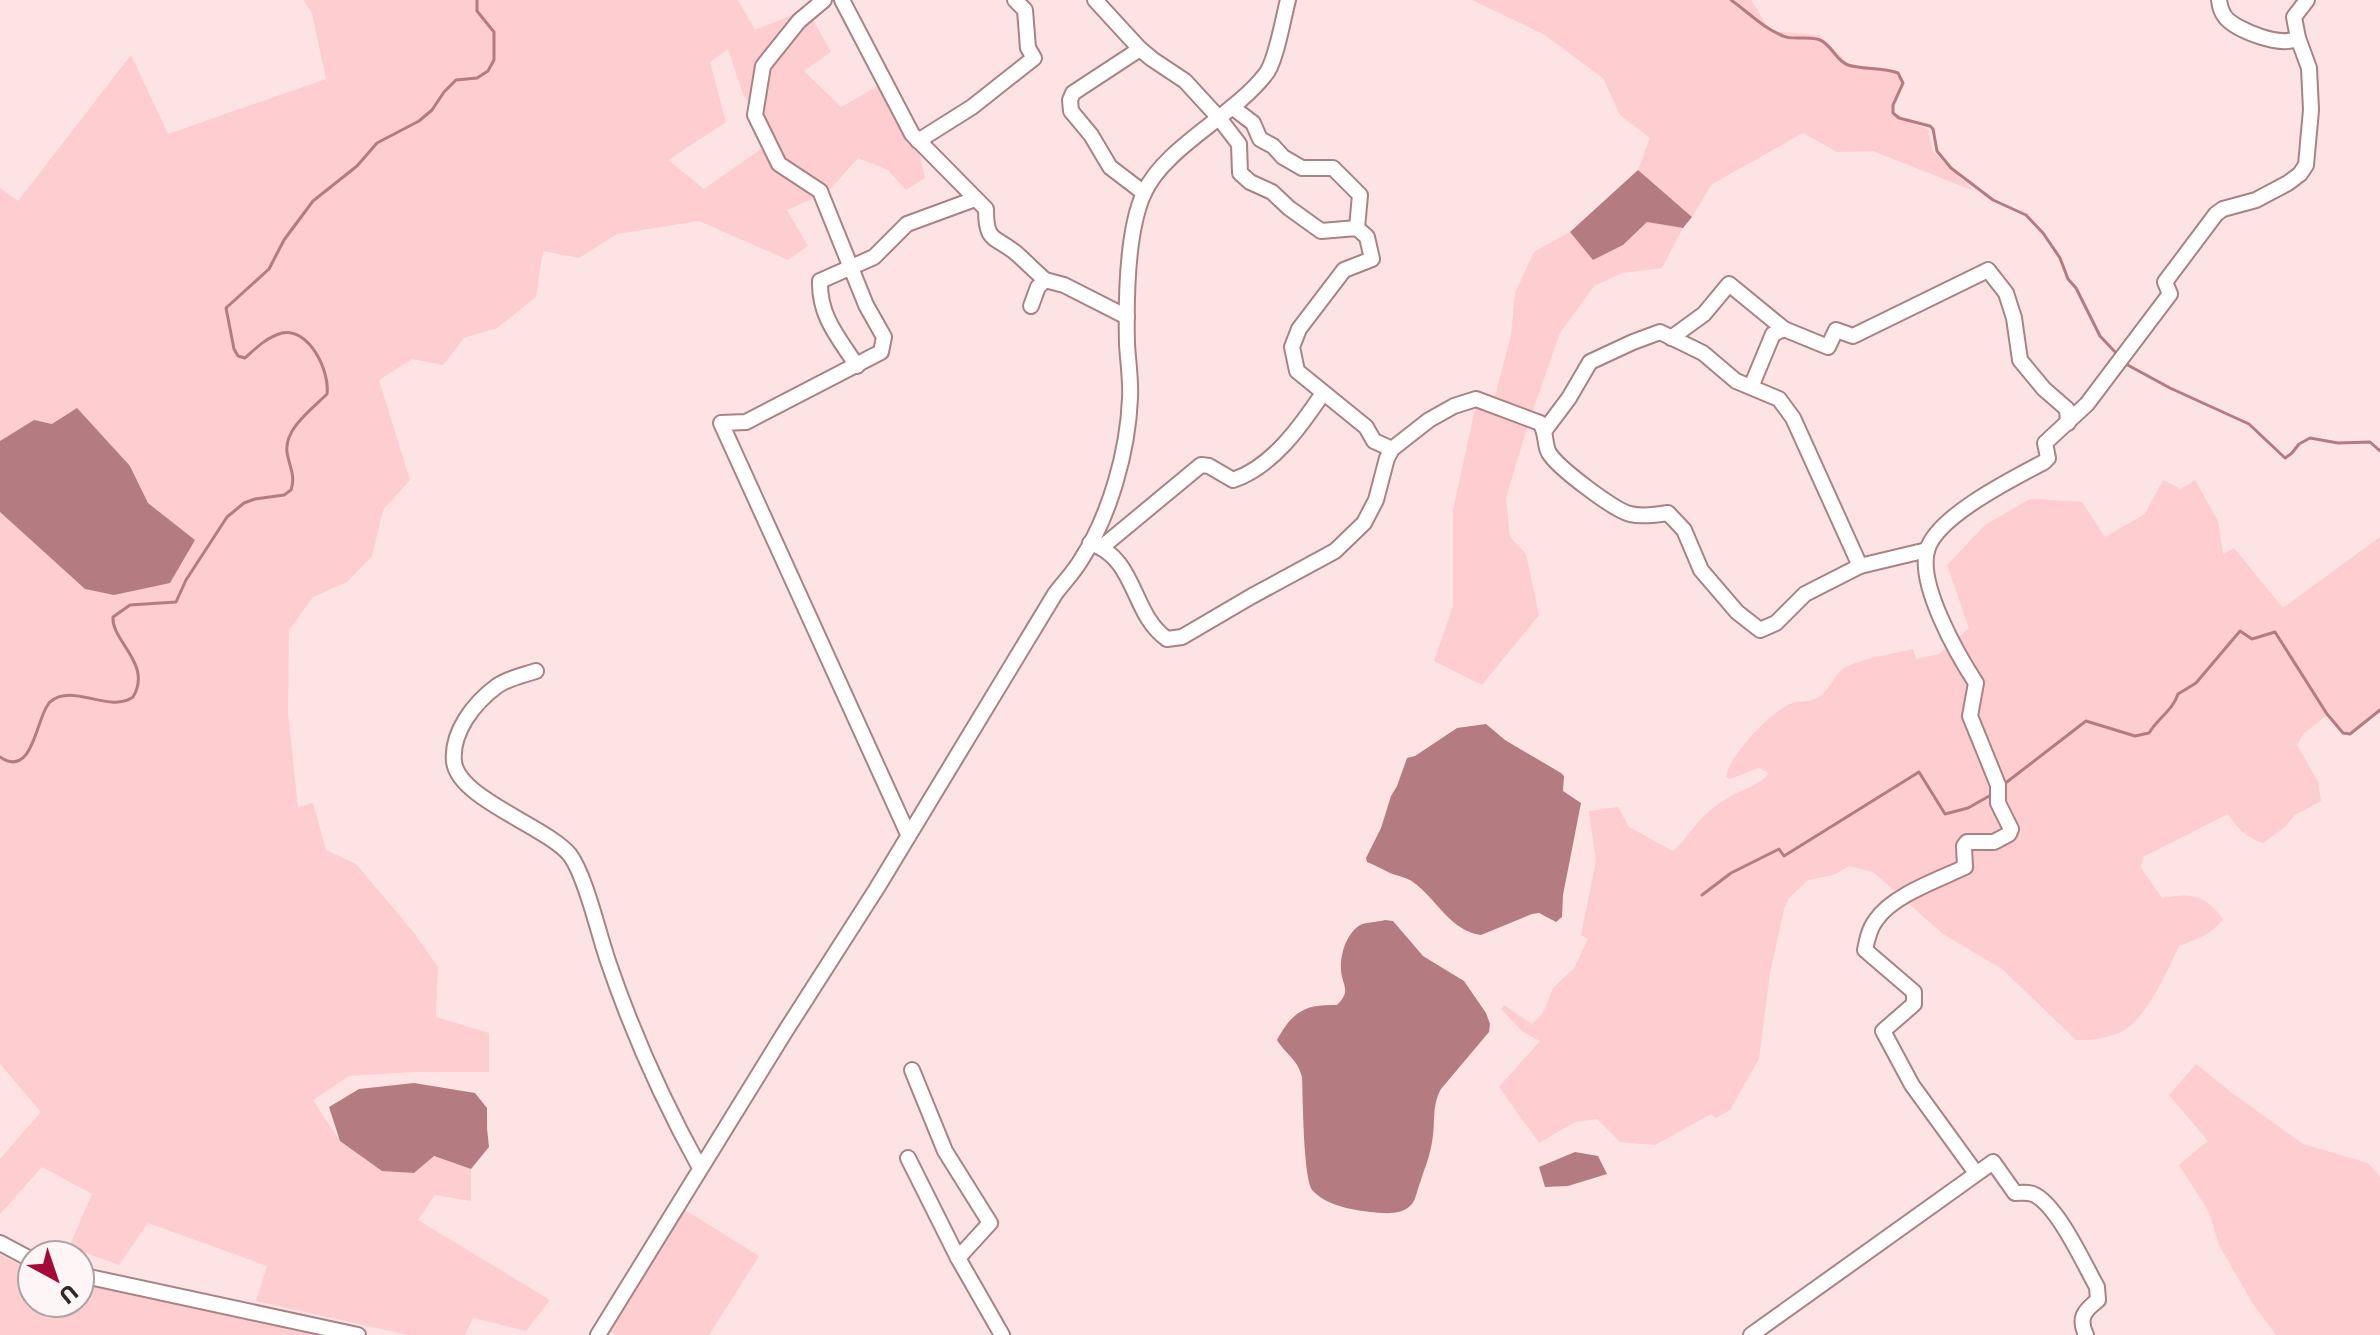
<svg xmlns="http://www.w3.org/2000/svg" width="2380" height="1335" viewBox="0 0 2380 1335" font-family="Commissioner,sans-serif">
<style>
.green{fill:#fdcdcf;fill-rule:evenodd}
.water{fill:#b47c80}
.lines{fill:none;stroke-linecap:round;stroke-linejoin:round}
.stream{stroke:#b47c80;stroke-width:3}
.minor-casing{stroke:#aa8285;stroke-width:18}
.minor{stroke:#fff;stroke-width:14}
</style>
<rect width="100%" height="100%" fill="#fee3e5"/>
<!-- green -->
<g class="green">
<path d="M303,0h435l17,30 52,-21 24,43 -27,19 37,36 44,-25 27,42 13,54 -19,12 -18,-20 -30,-12 -30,34 -41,18 21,36 -20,14 -89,-39 -82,13 -38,24 -36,-7 -7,46 -39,31 -33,10 -21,27 -31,-6 -33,21 31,100 -27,30 -11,46 -25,26 -34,15 -24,33 -1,83 10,94 15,-4 13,47 30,14 58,69 24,34 -2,50 53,16v39h-73l-67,4 -36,24 27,41 74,32 20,-17 37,13v32l-36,-6 -17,25 132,80 -24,31 -53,-13 -8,17h-57l-152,-34 11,-35 -119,-43 -29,42 -50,-18 23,-53 -50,-27 -42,47v-55l41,-47 -41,-48v-552l85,77 110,-49 -47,-37 -18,-38 -78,-41 -18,-4 -34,21v-253l18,13 113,-146 37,79 158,-55 -14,-66zM728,49l15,45 31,46 -70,49 -36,-29 58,-38 -16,-60z"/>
<polygon points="1472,0 1751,0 1770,31 1819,35 1852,67 1893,72 1905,83 1891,114 1928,129 1933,152 1974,191 1873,151 1837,152 1803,133 1712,184 1692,217 1638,170 1650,138 1620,115 1603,78 1543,34"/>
<polygon points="1647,222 1683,228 1662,268 1622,273 1594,286 1560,333 1530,418 1506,498 1510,537 1526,554 1539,615 1482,685 1434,661 1453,606 1453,510 1477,400 1493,404 1511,335 1515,293 1534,252 1570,232 1593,259 1623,245"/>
<path d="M2163,480l18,9 14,-9 23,41 5,33 11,-6 49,60 97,-71v172l-32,26 -21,-20 -24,19 -6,11 21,37 3,19 -26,14 -10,12 -22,16c-17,-6 -25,-14 -35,-29l-85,43 -2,11 21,30c30,-5 42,-4 61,21 -12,16 -26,20 -44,27 -11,24 -28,62 -49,80 -12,11 -38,15 -54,14l-74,-71 -59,-35 -70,-62 -24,-6 -15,9 -26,5 -19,18 -5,11 -14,64 -11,86 -29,51 -14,8 -5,-4 -56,31 -35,-3 -23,-23 -22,3 -36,21 -40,-56 41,-46 -17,-9 -22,-23 3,-4 28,19 11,-11 10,-25 21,-20 14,-29 -7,-4 15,-74 -7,-50 29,-4 11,20 44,24c9,-7 13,-15 20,-23 9,-11 21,-22 33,-29 15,-10 32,-12 43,-26l-10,-5 -29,11 -4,-2c3,-22 44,-64 64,-73 9,-4 20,-1 29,-7 12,-8 16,-26 29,-31 20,-9 44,-12 65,-17l3,10 23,-5 30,-26 -22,-63 38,-40 45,-26 52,3 23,35 40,-23z"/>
<polygon points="2196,1064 2232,1093 2303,1144 2368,1163 2380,1177 2380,1335 2276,1335 2251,1301 2219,1245 2209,1212 2179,1165 2208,1141 2169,1095"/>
<polygon points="680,1207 759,1256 709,1335 616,1335 604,1327"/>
<polygon points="0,1255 32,1271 32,1303 80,1303 80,1283 323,1335 0,1335"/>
</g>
<!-- water -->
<g class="water">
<polygon points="1638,170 1692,217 1683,228 1647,222 1623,245 1593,260 1570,232"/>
<polygon points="77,408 130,466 148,503 195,540 170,583 114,595 85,589 0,512 0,441 34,420 52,424"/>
<path d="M1486,724l19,16 56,33 3,3 -1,15 18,12 -18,92 -1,22 -6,5 -17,-9 -7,1 -51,21c-31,-4 -45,-37 -68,-53 -7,-5 -16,-6 -23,-9 -8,-4 -15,-8 -23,-11l-1,-4 15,-30 10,-32 6,-10 10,-28 8,-2 42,-28z"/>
<path d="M1385,920l8,1 30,35 41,25 22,32 4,11 -1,8 -48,57c-10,18 -5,34 -9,53 -2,14 -8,28 -12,41 -3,7 -4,17 -9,22 -10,11 -29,8 -41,7 -18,-2 -44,-7 -57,-21 -10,-10 -10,-96 -11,-114 -5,-19 -16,-22 -25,-37 16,-29 28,-36 60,-35 15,-15 5,-19 4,-35 -1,-15 5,-36 19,-45 6,-3 18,-3 25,-5z"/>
<polygon points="414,1083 475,1093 487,1108 487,1128 489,1147 471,1169 434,1156 414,1173 382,1171 340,1141 329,1107 359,1089"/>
<polygon points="1575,1152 1598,1156 1607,1174 1568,1186 1545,1187 1539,1167"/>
</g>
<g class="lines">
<!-- stream -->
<g class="stream">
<path d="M1731,0c17,12 32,28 52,36 11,5 25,-1 37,4 12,5 16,21 28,25 16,5 34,2 50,8l5,10 -10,22v8l6,5 31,8 3,3 4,22 14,17 42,32 33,15 17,18 17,25 8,21 8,9 24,48 17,18"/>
<polyline points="2124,363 2170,388 2249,424 2285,458 2292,453 2299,444 2310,438 2338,443 2370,442 2380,451"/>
<path d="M0,757c34,23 36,-42 50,-55 22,-20 59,12 83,-5 20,-33 -22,-56 -20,-80l17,-12 46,-3 10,-22 41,-63 17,-14 11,-4 29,-4 7,-5c5,-14 -2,-24 -4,-38 -3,-23 26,-44 40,-58 3,-22 -17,-66 -45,-61 -15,4 -26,15 -37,25l-7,-2 -4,-7 -8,-41 43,-39 15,-29 29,-39 44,-35 20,-23 42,-22 13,-11 12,-18 12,-12 21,-2 11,-7 6,-11v-28l-17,-21v-11"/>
<path d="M2003,785l83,-64 49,15 14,-3c9,-15 24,-23 29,-39l18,-11 44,-52 12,8 23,-7 52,82 16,19 7,1 30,-24"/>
<polyline points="1702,895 1731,873 1779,849 1784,856 1919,772 1945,814 1968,808 1991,795"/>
</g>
<defs>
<g id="minor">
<polyline points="824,0 799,21 763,66 755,115 779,164 820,191 866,305 884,337 881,352 746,422 721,423 908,834"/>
<path d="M842,0l70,134 74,75c0,34 8,26 30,44 10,9 19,18 29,27"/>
<polyline points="1095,0 1140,49"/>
<path d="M2219,0c1,7 2,12 7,18 12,13 56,30 72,20"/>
<polyline points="1232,107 1253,123 1260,139 1273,146 1283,157 1302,168 1333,168 1360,195 1357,228"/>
<polyline points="918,141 972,107 1034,58 1028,48 1025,10 1015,0"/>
<polyline points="1144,193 1110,167 1091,135 1071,111 1070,100 1073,93 1140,49 1152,59 1185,81 1219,118 1239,144 1240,173 1250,182 1272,192 1289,208 1321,231 1357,228 1367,237 1372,259 1344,270 1299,329 1292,347 1297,371 1366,427 1374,441 1392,449"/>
<polyline points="1031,306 1038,287 1045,280 1064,285 1127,317"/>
<polyline points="1671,338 1704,314 1729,284 1784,329"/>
<path d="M857,366c-19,-29 -38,-50 -37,-85l54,-24 33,-33 68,-25"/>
<polyline points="1751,387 1773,334 1784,329 1828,347 1836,330 1853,336 1988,270 2006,293 2014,318 2020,360 2044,389 2067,409 2068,423"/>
<polyline points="1545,430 1569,398 1590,362 1633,342 1660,332 1703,353 1736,381 1779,399 1793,418 1860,566"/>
<path d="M1090,543c47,15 41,71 77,96l15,-2 70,-41 83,-45 29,-28 12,-23 11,-42 5,-9 37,-29 25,-14 22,-7 64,24c7,10 4,21 9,30 9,15 65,57 81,61 12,3 26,1 38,-1l16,17 17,40 36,42 23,18 16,-7 29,-29 55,-28 67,-16"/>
<path d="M1102,547l99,-82 8,1 24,14c39,-13 68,-54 90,-87"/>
<path d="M536,671c-12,4 -28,7 -39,15 -23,17 -46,46 -43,76 5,37 92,64 116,93 16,22 29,81 39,109 24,70 55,139 91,204"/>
<polyline points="912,1070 945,1151 990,1223 958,1258"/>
<polyline points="908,1158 958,1258 1002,1335"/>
<path d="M1976,1173l-64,-88 -29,-54 31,-27v-12l-49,-42c2,-10 4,-21 11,-30 17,-25 62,-40 89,-53l-1,-21 3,-4h27l15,-8 2,-5 -13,-26v-18l-28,-69 6,-33c-19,-29 -58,-98 -49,-132 8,-34 87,-73 117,-89l4,-4 -3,-15 42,-39 83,-110 -5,-12 51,-68 7,-5 33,-9 32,-17 12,-9 6,-9 5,-55 -2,-42 -11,-30 -4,-21 13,-17"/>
<polyline points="0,1243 32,1260"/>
<polyline points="80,1275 358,1335"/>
<path d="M598,1335l185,-300 94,-147 178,-294c9,-12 19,-22 26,-34 29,-45 47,-109 49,-162 1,-18 -2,-36 -3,-54 -1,-42 0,-114 17,-151 20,-45 89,-77 121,-118 11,-12 18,-57 23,-75"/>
<path d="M1751,1335l242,-173 22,31c6,0 12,-1 18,1 24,10 51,70 64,93l1,13c-14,11 -20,18 -12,35"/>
</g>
</defs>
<!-- minor casing -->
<use href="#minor" class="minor-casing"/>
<!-- minor -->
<use href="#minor" class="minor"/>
</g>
<!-- north arrow -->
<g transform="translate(56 1279) rotate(140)"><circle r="38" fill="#fef5f6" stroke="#aea2a3" stroke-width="2"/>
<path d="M0-6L14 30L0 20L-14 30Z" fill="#a40938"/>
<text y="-12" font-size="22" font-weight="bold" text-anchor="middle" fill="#352627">U</text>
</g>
</svg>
